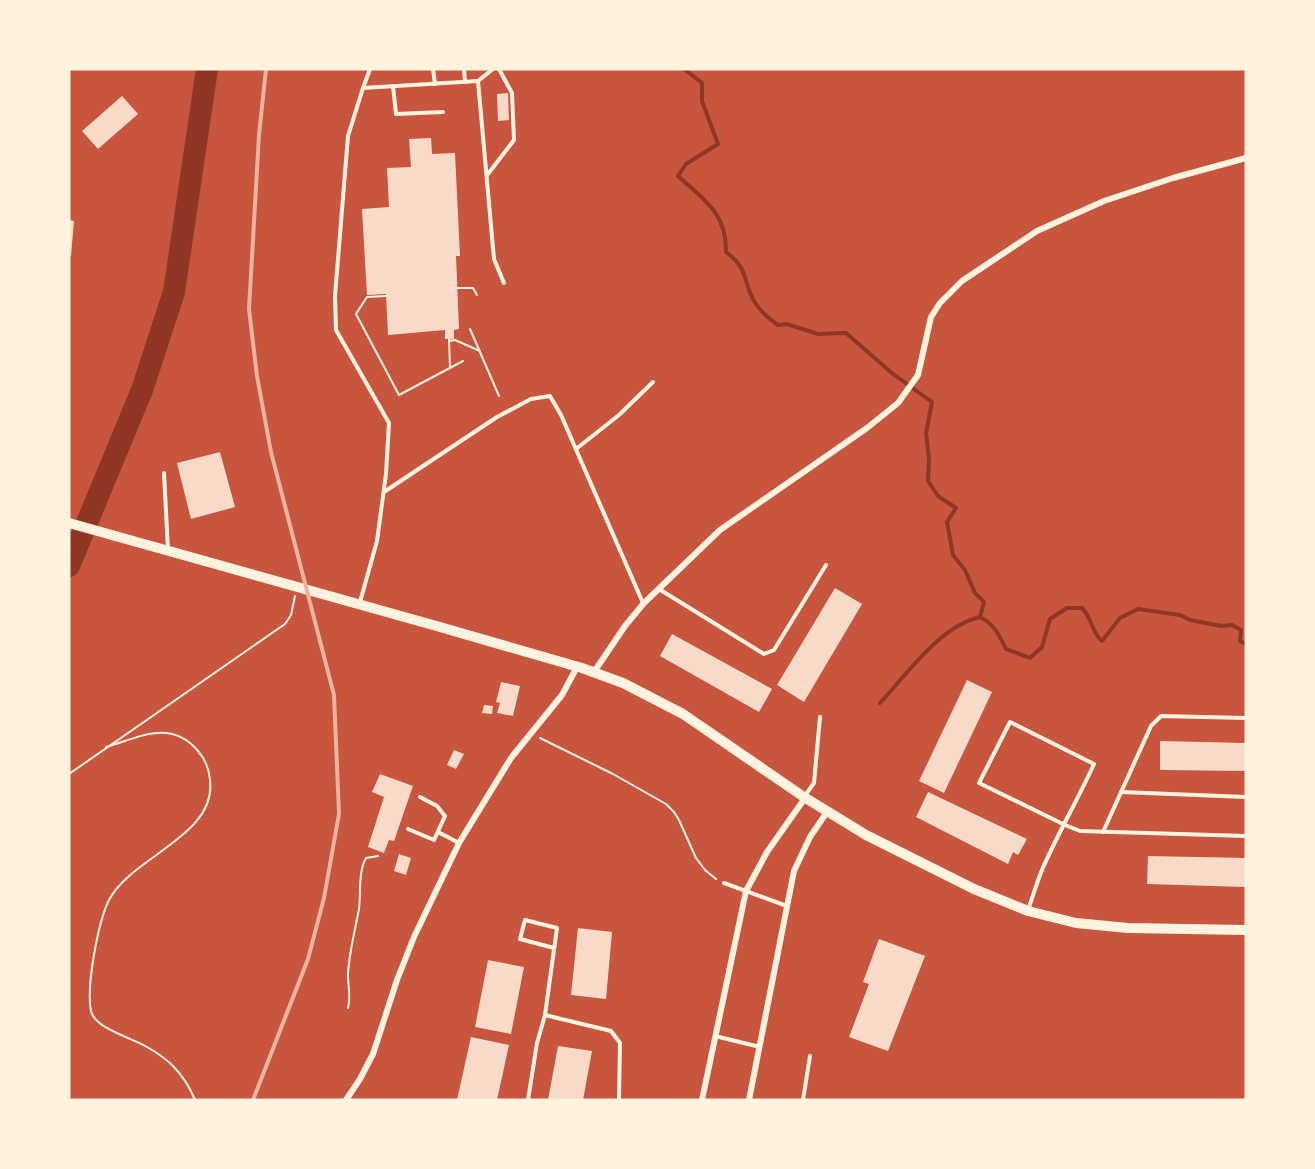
<svg xmlns="http://www.w3.org/2000/svg" width="1315" height="1169" viewBox="0 0 1315 1169" font-family="'DM Sans',sans-serif">
<style>
.lines{fill:none;stroke-linecap:round;stroke-linejoin:round}
.stream{stroke:#8f3625;stroke-width:4}
.river{stroke:#8f3625;stroke-width:22}
.building{fill:#f7dbc8}
.path{stroke:#fff3e0;stroke-width:2}
.service{stroke:#fff3e0;stroke-width:4}
.minor{stroke:#fff3e0;stroke-width:6}
.secondary{stroke:#fff3e0;stroke-width:10}
.rail{stroke:#e9b49f;stroke-width:4}
</style>
<rect width="100%" height="100%" fill="#c8553d"/>
<g class="lines">
<!-- stream -->
<g class="stream">
<path d="M684,69l18,14v18l16,43 -32,20 -8,12c26,24 49,37 48,76 23,17 16,27 28,49 6,10 15,18 24,24l9,-1 31,10 28,-1 47,41 39,28 -6,31 3,26 -1,22 10,15 18,12 -9,14 6,33 12,15 10,23 9,9 -4,15c14,7 19,18 26,32l24,9 12,-11 8,-28 17,-11h15c10,10 10,25 20,33l18,-23 18,-9 42,6 10,5 31,6 11,-1 9,5 -1,11 6,3"/>
<path d="M880,703c27,-29 60,-77 100,-86"/>
</g>
<!-- river -->
<polyline class="river" points="69,566 142,390 174,292 207,69"/>
</g>
<!-- building -->
<g class="building">
<polygon points="508,93 509,120 498,121 497,94"/>
<polygon points="122,96 138,114 98,149 82,131"/>
<polygon points="431,138 432,154 455,153 460,256 456,256 459,329 454,330 454,339 445,339 445,330 388,335 386,294 367,295 362,209 389,207 387,168 411,167 409,139"/>
<polygon points="69,220 74,221 71,256 69,255"/>
<polygon points="220,452 235,507 191,519 177,463"/>
<polygon points="835,588 862,604 804,702 777,685"/>
<polygon points="672,634 772,689 759,712 660,656"/>
<polygon points="967,680 992,692 944,793 919,781"/>
<polygon points="501,682 520,686 513,716 497,713 500,703 496,702"/>
<polygon points="484,705 493,706 492,714 482,713"/>
<polygon points="1160,741 1246,743 1246,771 1160,770"/>
<polygon points="454,750 464,754 456,769 447,765"/>
<polygon points="380,774 413,786 394,841 389,840 384,853 368,847 384,797 372,792"/>
<polygon points="928,792 1027,839 1018,855 1013,852 1008,864 916,817"/>
<polygon points="399,854 411,858 406,875 394,871"/>
<polygon points="1148,856 1246,858 1246,887 1147,884"/>
<polygon points="578,928 612,932 606,999 571,995"/>
<polygon points="879,939 925,956 888,1051 849,1037 869,984 863,982"/>
<polygon points="488,960 524,967 511,1034 475,1027"/>
<polygon points="471,1037 509,1045 497,1100 457,1100"/>
<polygon points="558,1046 592,1051 583,1100 548,1100"/>
</g>
<g class="lines">
<!-- path -->
<g class="path">
<polyline points="458,288 473,288 477,295"/>
<polyline points="386,296 367,297 356,314 399,395 463,361"/>
<polyline points="470,329 499,396"/>
<polyline points="449,339 450,368"/>
<polyline points="449,341 455,340 480,351"/>
<polyline points="540,738 613,774 666,804 674,812 679,820 696,858 705,870 716,879"/>
<path d="M106,747c34,-10 65,-28 92,4 7,8 11,18 12,29 7,56 -78,76 -101,120 -11,22 -23,87 -18,111 4,18 42,27 56,36 9,5 19,12 26,19 9,9 17,22 22,34"/>
<polyline points="69,774 285,624 291,615 295,596"/>
<path d="M348,1008c3,-10 0,-23 0,-33 1,-23 7,-44 11,-66 2,-16 -1,-37 7,-51l12,-2"/>
</g>
<!-- service -->
<g class="service">
<polyline points="433,69 435,84"/>
<polyline points="464,69 465,82"/>
<polyline points="478,81 493,69"/>
<polyline points="393,86 396,114 443,112"/>
<polyline points="363,88 370,69"/>
<polyline points="488,174 514,140 512,93 499,69"/>
<polyline points="576,449 619,415 653,382"/>
<polyline points="164,473 168,550"/>
<polyline points="384,492 497,417 531,399 550,396 561,415 643,603"/>
<polyline points="659,589 764,654 774,650 826,565"/>
<polyline points="360,602 377,541 386,474 389,423 336,330 335,296 348,136 363,88 478,81 494,259 504,283"/>
<polyline points="1121,792 1246,797"/>
<polyline points="804,797 814,783 820,717"/>
<polyline points="408,829 434,840 445,816 437,806 420,797"/>
<polyline points="438,832 459,843"/>
<polyline points="1103,832 1151,726 1161,716 1246,718"/>
<polyline points="724,883 787,906"/>
<path d="M1028,910c6,-16 10,-33 18,-49 15,-33 33,-64 48,-97l-84,-42 -31,61 86,42 15,6 166,5"/>
<polyline points="545,1015 611,1031 620,1043 619,1100"/>
<polyline points="715,1036 760,1047"/>
<polyline points="528,1100 537,1043 545,1015 557,928 525,920 520,939 554,948"/>
<polyline points="803,1100 810,1056"/>
</g>
<!-- minor -->
<g class="minor">
<polyline points="594,672 625,626 644,603 720,530 867,428 898,403 918,375 931,317 940,303 962,281 1037,231 1104,201 1173,178 1246,158"/>
<polyline points="346,1100 360,1079 373,1054 397,980 414,937 459,843 511,758 562,695 577,667"/>
<polyline points="702,1100 746,891 767,852 805,798"/>
<polyline points="749,1100 794,871 810,837 827,812"/>
</g>
<!-- secondary -->
<polyline class="secondary" points="69,523 440,627 582,668 623,683 683,714 804,797 866,835 974,889 1028,911 1076,923 1128,928 1246,930"/>
<!-- rail -->
<polyline class="rail" points="253,1100 308,959 324,898 339,814 334,695 271,452 257,376 249,309 259,135 266,69"/>
</g>
<!-- border -->
<rect width="1315" height="1169" fill="none" stroke="#fff3e0" stroke-width="141"/>
</svg>
